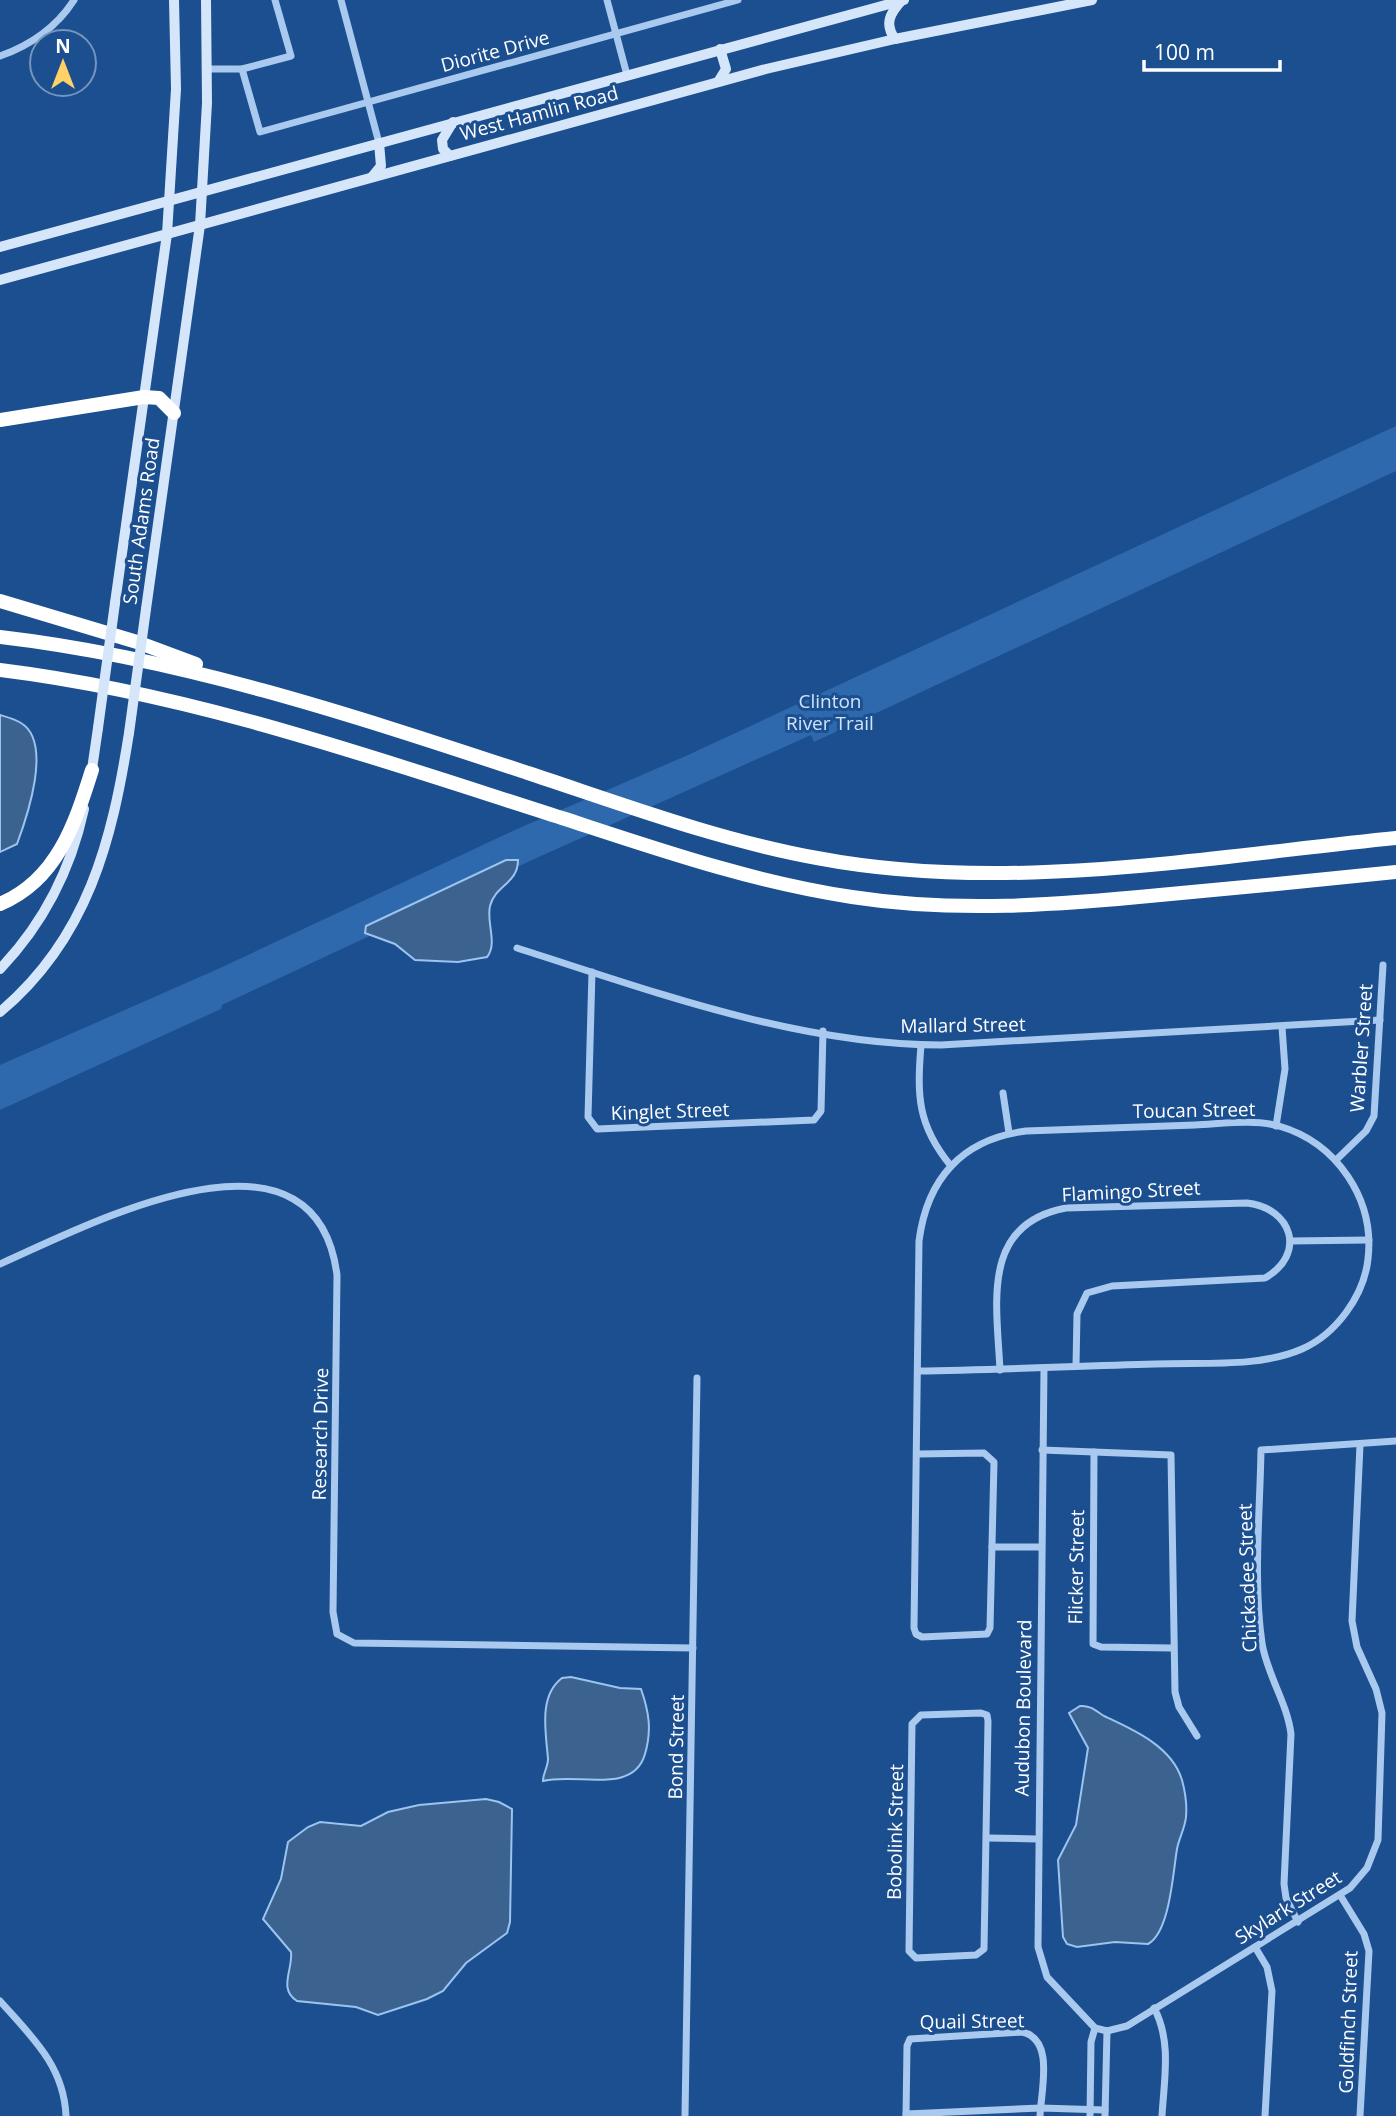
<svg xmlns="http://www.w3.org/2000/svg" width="1396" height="2116" viewBox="0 0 1396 2116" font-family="'Open Sans',sans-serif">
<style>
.green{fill:#2e69ad}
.water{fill:#3c6290;stroke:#9cc4f0;stroke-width:2}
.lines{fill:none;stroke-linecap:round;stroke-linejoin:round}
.street{stroke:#a9c9ee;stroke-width:7}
.secondary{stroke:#d6e6fa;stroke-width:10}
.highway{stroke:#fff;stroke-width:14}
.secondary-bridge{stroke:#d6e6fa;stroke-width:10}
.labels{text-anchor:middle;stroke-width:6;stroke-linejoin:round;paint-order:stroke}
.street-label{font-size:19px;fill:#fff;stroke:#1b4f8f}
.park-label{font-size:19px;fill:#cfe3fa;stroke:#1b4f8f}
</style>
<rect width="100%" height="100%" fill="#1b4f8f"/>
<!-- green -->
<polygon class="green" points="1396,426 1396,471 814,742 811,735 532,860 222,1005 221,1009 0,1110 0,1065 220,968 517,829 688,755"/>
<!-- water -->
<g class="water">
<path d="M0,715c7,2 15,4 21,8 32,19 6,94 -4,121l-17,8z"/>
<path d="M506,860h12c0,24 -23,25 -28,46 -4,16 8,38 -3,51l-29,5 -43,-2 -20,-16 -30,-11 1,-7z"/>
<path d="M571,1677l49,11 21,1c8,23 11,41 4,65 -12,42 -70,18 -102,27 0,-8 5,-14 5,-22 -2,-26 -10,-63 14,-81z"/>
<path d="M1080,1706c10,-1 16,5 24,10 28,13 68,30 78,64 3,11 5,26 4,37 -1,11 -7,21 -9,32 -4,23 -7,83 -29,95l-33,-2 -38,5 -10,-3 -4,-7 -5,-77 18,-35 12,-77 -19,-35z"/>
<path d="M486,1799l13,3 13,7 -2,113 -3,11 -41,30 -23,28 -16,8 -49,16 -22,-8 -59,-6c-19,-12 -4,-31 -6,-49l-28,-33 18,-40 7,-37 20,-15 12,-5 41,4 27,-14 31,-7z"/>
</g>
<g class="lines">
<!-- street -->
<g class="street">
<polyline points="341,0 379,143"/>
<polyline points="607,0 627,75"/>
<path d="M0,56c31,-11 56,-28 74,-56"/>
<polyline points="207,69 242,69 291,56 275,0"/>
<polyline points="242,69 260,132 738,0"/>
<path d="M517,948c135,43 281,97 424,97l439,-25"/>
<polyline points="592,972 588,1117 597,1129 814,1120 821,1111 823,1031"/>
<path d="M921,1045c-4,50 -4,80 30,121"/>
<polyline points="1003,1093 1009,1133"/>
<polyline points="1276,1126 1285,1069 1282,1027"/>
<polyline points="1336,1160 1366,1131 1374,1116 1383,965"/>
<polyline points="1290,1241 1369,1240"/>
<path d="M0,1264c86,-38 315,-160 337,11l-4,337 4,22 17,9 339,5"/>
<polyline points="1044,1368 1038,1947 1047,1977 1095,2028 1107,2031 1127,2026 1350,1888 1367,1868 1378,1840 1382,1713 1376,1689 1357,1647 1352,1621 1360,1445"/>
<path d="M1000,1370c-3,-65 -20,-146 66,-162l181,-5c45,5 60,51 18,75l-153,8 -25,7 -10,21 -1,52"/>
<polyline points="1042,1450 1171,1455 1175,1692 1179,1707 1197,1736"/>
<polyline points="1094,1452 1093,1644 1101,1647 1172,1648"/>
<path d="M917,1454l67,-1 10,9 -4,166 -3,6 -65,3 -6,-3 -2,-6 5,-387c8,-62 43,-102 107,-110 56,-2 112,-4 169,-6 26,-1 58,-6 84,1 58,17 96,73 89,133 -4,37 -32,75 -66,90 -44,19 -99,13 -147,15 -79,2 -158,6 -237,7"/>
<polyline points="992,1547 1041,1547"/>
<polygon points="981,1713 987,1715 988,1721 984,1949 976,1955 916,1958 909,1951 912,1724 921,1715"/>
<polyline points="987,1838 1037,1839"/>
<polyline points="1340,1895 1364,1934 1369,1951 1360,2116"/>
<path d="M1298,1922l-12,-24 -2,-14 7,-150c-4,-32 -24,-59 -29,-91 -9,-61 -2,-131 -1,-193l135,-9"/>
<polyline points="1255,1947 1267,1967 1272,1991 1265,2116"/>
<path d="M0,2001c32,36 64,65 66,115"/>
<path d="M1154,2008c18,33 10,72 8,108"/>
<polyline points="906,2114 1041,2108 1105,2110"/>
<polyline points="685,2116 697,1378"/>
<path d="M906,2116l1,-70 3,-7 112,-7c33,7 19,58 18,84"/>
<polyline points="1090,2116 1091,2042 1095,2028"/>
<polyline points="1105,2116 1107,2031"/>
</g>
<!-- secondary -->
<g class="secondary">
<path d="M895,39c-11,-15 -5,-26 7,-39"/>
<polyline points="718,82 726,69 720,49"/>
<polyline points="450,156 443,149 442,140 453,122"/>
<polyline points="372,177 381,166 379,143"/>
<polyline points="0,247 904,0"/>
<polyline points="0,280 766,69 895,39 1092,0"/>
<polyline points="115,603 167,234 176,89 174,0"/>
<polyline points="146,609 200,225 207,103 206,0"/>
<polyline points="91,776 98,728"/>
<path d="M0,969c43,-45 71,-100 84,-160"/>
<path d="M0,1012c88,-74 112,-171 129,-279"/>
</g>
<!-- highway -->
<g class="highway">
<polyline points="0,420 144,397 159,398 174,413"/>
<polyline points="0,601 137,642 196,664"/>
<path d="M0,637c181,21 355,79 528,136 94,31 190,67 289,85 189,36 389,-1 579,-20"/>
<path d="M0,670c194,24 377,89 562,148 95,31 190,64 290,79 103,16 205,8 308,-2 79,-7 157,-15 236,-23"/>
<path d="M0,904c57,-24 75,-80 92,-134"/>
</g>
<!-- secondary-bridge -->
<g class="secondary-bridge">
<polyline points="98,728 115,603"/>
<polyline points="129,733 146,609"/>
</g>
</g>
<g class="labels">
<!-- street labels -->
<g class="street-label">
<text transform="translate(495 51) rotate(-15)" y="7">Diorite Drive</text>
<text transform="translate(539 113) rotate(-15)" y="7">West Hamlin Road</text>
<text transform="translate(141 521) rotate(-82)" y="7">South Adams Road</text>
<text transform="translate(963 1025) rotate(-1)" y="7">Mallard Street</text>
<text transform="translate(1361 1048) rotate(-86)" y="7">Warbler Street</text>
<text transform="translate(1194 1110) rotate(-1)" y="7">Toucan Street</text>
<text transform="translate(670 1111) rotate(-2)" y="7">Kinglet Street</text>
<text transform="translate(1131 1191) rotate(-3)" y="7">Flamingo Street</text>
<text transform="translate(320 1434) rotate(-89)" y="7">Research Drive</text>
<text transform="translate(1076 1567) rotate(-89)" y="7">Flicker Street</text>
<text transform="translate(1247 1578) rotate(-92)" y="7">Chickadee Street</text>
<text transform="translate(1023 1708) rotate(-89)" y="7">Audubon Boulevard</text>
<text transform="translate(676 1747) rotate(-89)" y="7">Bond Street</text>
<text transform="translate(895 1832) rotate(-89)" y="7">Bobolink Street</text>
<text transform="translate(1288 1907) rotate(-32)" y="7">Skylark Street</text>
<text transform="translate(972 2021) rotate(-1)" y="7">Quail Street</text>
<text transform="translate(1348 2022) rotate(-88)" y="7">Goldfinch Street</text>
</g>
<!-- park labels -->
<g class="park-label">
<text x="830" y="708">Clinton<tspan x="830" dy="22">River Trail</tspan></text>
</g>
</g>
<!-- north arrow -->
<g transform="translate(63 63)"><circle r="33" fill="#1b4f8f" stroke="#7695bc" stroke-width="2"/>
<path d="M0-5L12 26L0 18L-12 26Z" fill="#ffd166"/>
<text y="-10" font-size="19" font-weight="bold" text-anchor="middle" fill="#ffffff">N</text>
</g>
<!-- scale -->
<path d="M1144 60v10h136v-10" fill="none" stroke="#ffffff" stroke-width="3.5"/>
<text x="1154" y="60" font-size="21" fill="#ffffff" stroke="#1b4f8f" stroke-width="5" paint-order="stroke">100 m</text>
</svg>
